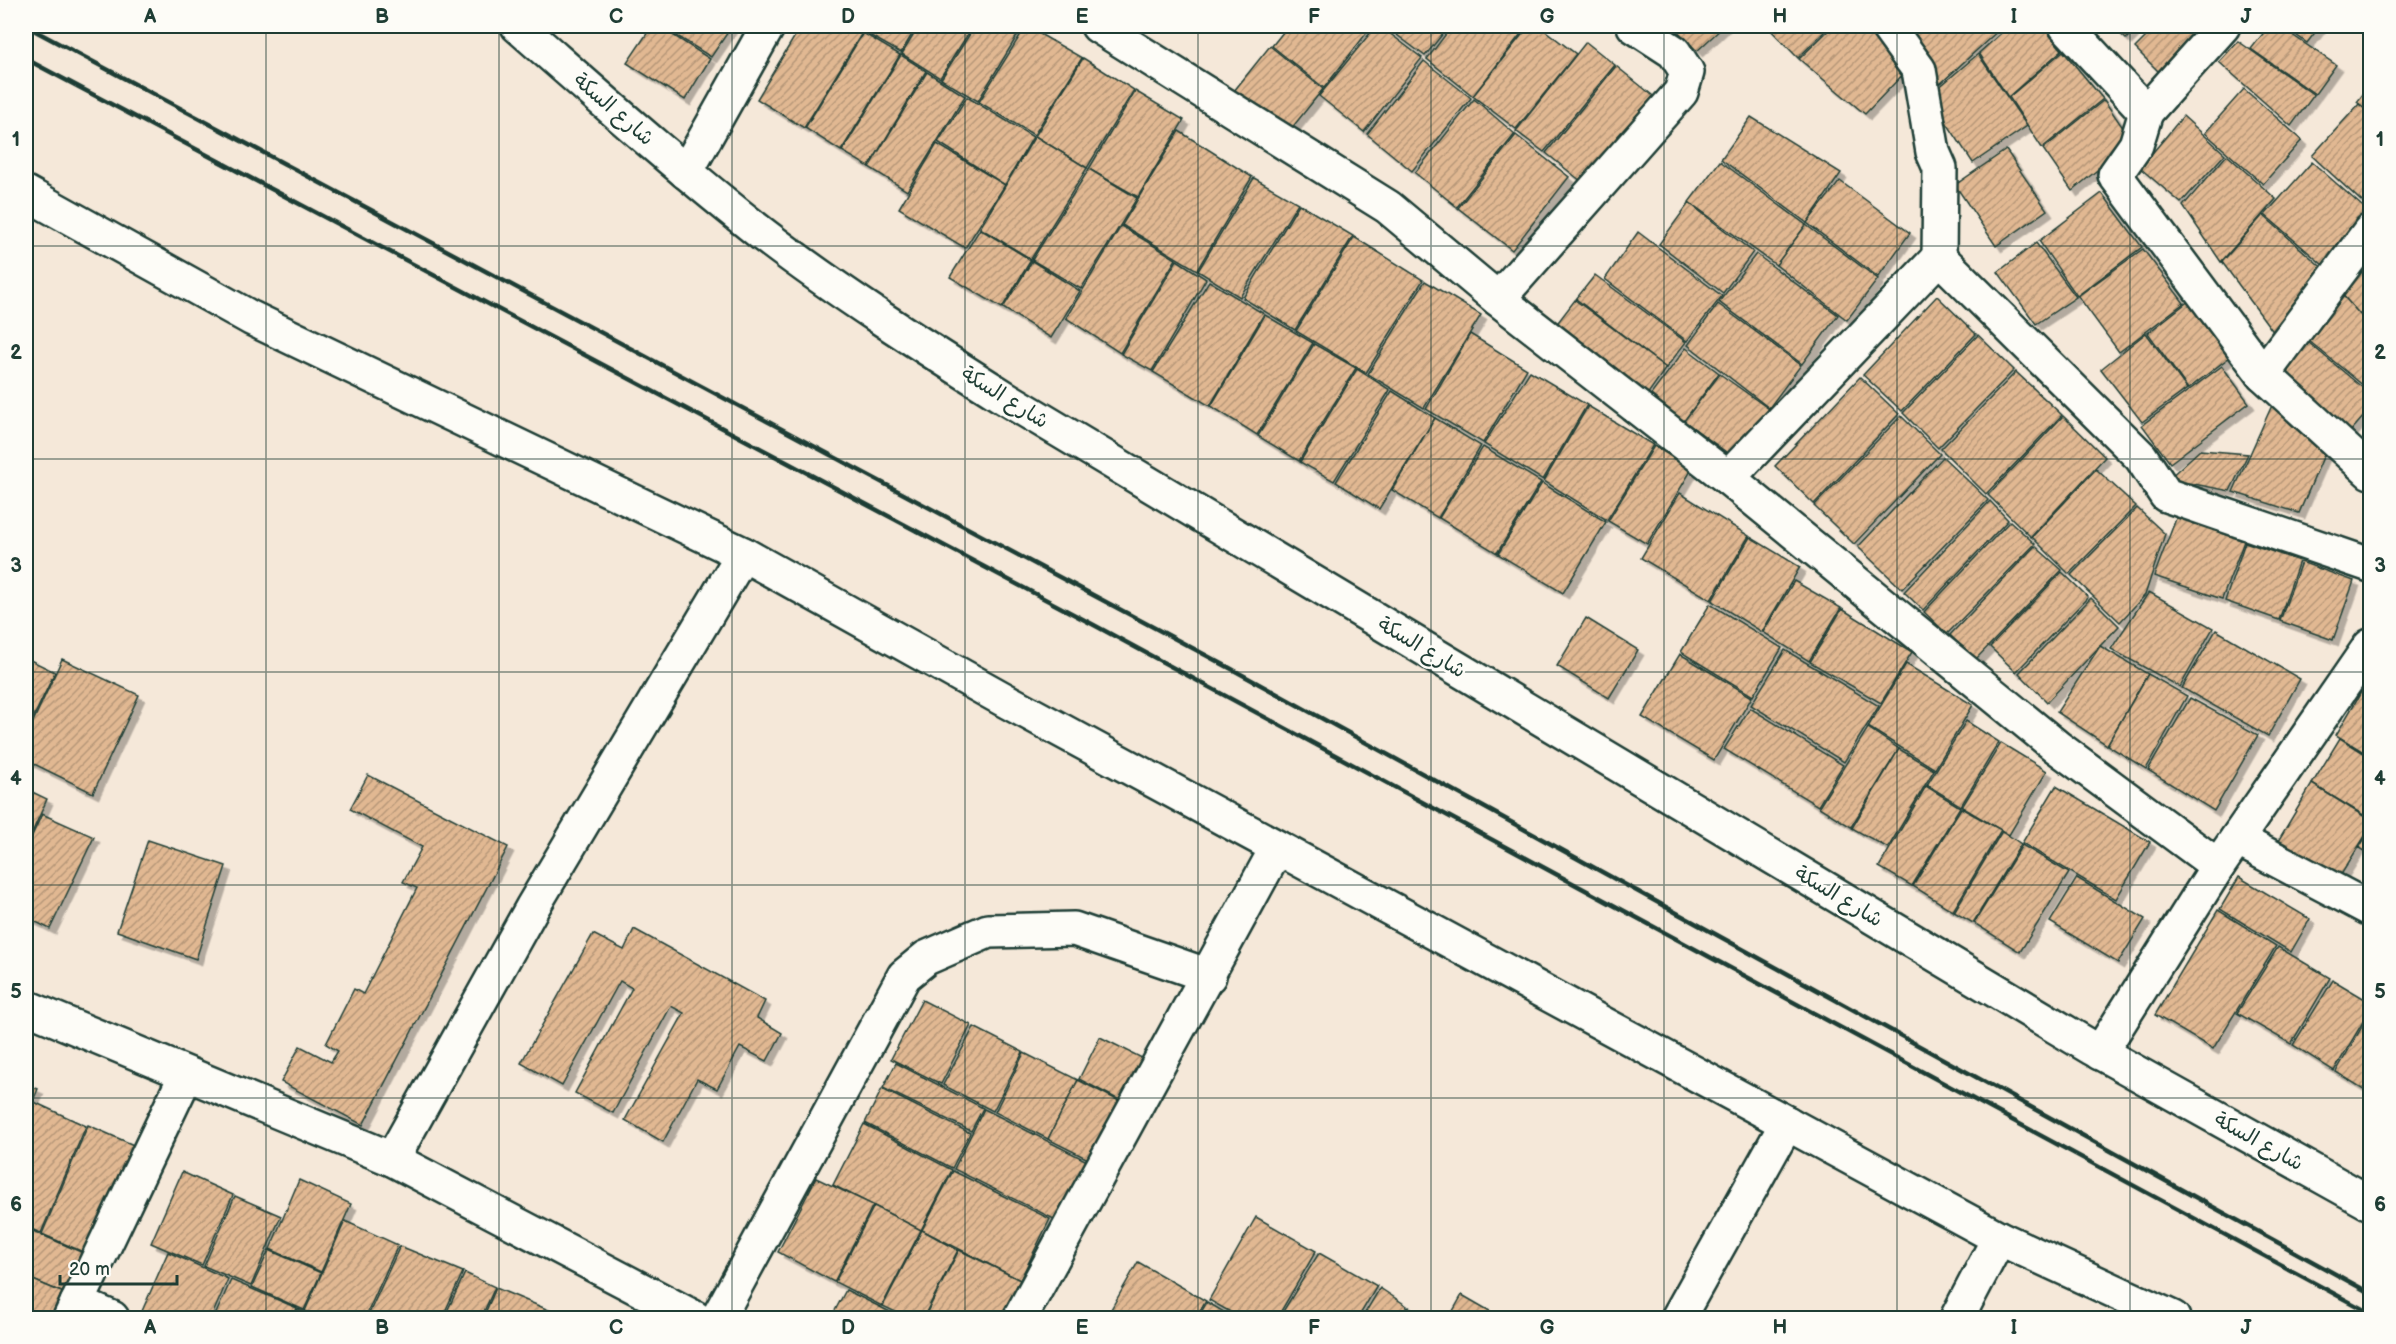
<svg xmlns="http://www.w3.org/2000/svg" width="2396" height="1344" viewBox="0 0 2396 1344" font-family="'Balsamiq Sans','Playpen Sans Arabic',sans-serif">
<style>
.building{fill:url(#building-hatch);stroke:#1f3d34;stroke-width:1.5;filter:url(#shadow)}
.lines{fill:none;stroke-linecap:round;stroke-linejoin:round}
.minor-casing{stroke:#1f3d34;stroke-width:38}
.minor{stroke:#fdfcf7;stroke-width:33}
.rail{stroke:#1f3d34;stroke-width:4.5}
.grid{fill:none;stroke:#1f3d34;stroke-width:1.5;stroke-opacity:0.55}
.labels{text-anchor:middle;stroke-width:5;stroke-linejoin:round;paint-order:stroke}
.street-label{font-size:21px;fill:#1f3d34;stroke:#fdfcf7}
.neatline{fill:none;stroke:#1f3d34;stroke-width:2}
.grid-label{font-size:20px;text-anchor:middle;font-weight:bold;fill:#1f3d34}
</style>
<defs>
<pattern id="building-hatch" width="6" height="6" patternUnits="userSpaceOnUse" patternTransform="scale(1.5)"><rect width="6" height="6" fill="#e1b892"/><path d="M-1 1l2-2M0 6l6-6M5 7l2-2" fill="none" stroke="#b69778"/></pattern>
<filter id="shadow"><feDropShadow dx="5.5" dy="5.5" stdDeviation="0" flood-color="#0004"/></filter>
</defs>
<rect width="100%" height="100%" fill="#f5e8d9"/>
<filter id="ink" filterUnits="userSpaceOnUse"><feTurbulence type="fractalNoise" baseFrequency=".0167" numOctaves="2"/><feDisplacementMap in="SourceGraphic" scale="12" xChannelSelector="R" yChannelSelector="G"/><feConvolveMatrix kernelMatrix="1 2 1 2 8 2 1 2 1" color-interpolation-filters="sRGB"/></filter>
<g filter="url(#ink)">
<!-- building -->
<g class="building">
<polygon points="652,26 659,26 710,59 685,100 627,63"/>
<polygon points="661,26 732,26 711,57"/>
<polygon points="801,26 850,26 862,33 804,128 757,99"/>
<polygon points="868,26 917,26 901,53 864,32"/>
<polygon points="919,26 973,26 940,78 902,54"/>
<polygon points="975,26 1023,26 978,101 941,79"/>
<polygon points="1026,26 1082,58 1034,135 979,102"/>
<polygon points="1288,26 1372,26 1324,88 1272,46"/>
<polygon points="1376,26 1380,26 1422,58 1364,132 1319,96"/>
<polygon points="1385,26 1449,26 1425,56"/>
<polygon points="1452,26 1527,26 1473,96 1427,59"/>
<polygon points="1529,26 1539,26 1576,54 1516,129 1473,96"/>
<polygon points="1673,26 1724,26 1697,51"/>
<polygon points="1767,26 1830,26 1798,58"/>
<polygon points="1833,26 1870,26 1910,67 1865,114 1799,59"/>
<polygon points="1912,26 2003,26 1940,84 1909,28"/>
<polygon points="2009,26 2042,26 2062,50 2008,97 1979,53"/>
<polygon points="2112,26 2139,26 2126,39"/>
<polygon points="2157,26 2213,26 2163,76 2135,48"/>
<polygon points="2269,26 2279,26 2336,65 2315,94 2251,49"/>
<polygon points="2284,26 2320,26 2307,43"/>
<polygon points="863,33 900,55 841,151 805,128"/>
<polygon points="2238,41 2314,95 2291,126 2219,62"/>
<polygon points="1586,42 1615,65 1544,152 1516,131"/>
<polygon points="1270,46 1323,89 1287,134 1234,91"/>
<polygon points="2063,51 2103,99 2042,148 2009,97"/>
<polygon points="1978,54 2027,126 1973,163 1929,96"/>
<polygon points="901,55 926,71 869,167 842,151"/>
<polygon points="1083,58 1134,90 1087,168 1035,136"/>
<polygon points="1424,61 1471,98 1412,171 1367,134"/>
<polygon points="1616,66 1662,103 1592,190 1546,153"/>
<polygon points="927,72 965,96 907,191 869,167"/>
<polygon points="2370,85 2370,112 2357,102"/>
<polygon points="2244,89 2302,140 2263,184 2205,133"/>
<polygon points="1135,91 1184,120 1138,197 1089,169"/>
<polygon points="967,97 1033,137 1005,185 938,142"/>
<polygon points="1474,99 1515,134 1457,207 1415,173"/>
<polygon points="2104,100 2132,141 2072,191 2043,149"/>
<polygon points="2359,104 2370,114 2370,209 2312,156"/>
<polygon points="2183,116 2225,154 2181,203 2140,168"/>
<polygon points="1751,117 1841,173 1807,223 1721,159"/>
<polygon points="1179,131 1252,177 1197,270 1122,225"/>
<polygon points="1516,135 1569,177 1512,250 1458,208"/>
<polygon points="1035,136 1087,168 1031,259 980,228"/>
<polygon points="937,144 1005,185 965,248 899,208"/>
<polygon points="2006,150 2047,210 1996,246 1955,185"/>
<polygon points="2227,155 2276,199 2221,262 2183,206"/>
<polygon points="1720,161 1806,225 1776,265 1689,202"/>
<polygon points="2312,162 2370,213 2370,224 2330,271 2265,215"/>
<polygon points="1089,169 1137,198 1081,289 1032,260"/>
<polygon points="1254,178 1298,203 1240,297 1198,271"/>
<polygon points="1840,181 1910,233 1878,277 1807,223"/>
<polygon points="2102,193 2142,247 2077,296 2039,241"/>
<polygon points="1689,203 1753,252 1723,293 1659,244"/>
<polygon points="1299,204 1353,236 1295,330 1243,298"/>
<polygon points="2263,215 2328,273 2274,333 2222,262"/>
<polygon points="1806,225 1878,279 1847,320 1776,265"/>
<polygon points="1121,226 1176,259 1120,353 1066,318"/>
<polygon points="980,229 1031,260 1002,308 950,277"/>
<polygon points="1638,232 1722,296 1687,341 1605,279"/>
<polygon points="1354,237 1423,280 1366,373 1296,331"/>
<polygon points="2036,243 2076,297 2036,324 1998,272"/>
<polygon points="2143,249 2184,303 2119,352 2078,296"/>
<polygon points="1756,254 1838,315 1802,364 1719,302"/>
<polygon points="2370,257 2370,326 2338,290"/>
<polygon points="1177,260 1206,279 1152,371 1121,354"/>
<polygon points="1032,261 1080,291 1051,338 1003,308"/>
<polygon points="1595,275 1686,342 1666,368 1576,299"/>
<polygon points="1209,281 1264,314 1210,406 1153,372"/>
<polygon points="1425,281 1481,315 1424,408 1368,374"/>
<polygon points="2338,290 2370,326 2370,391 2303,336"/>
<polygon points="1937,296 1976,334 1902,411 1863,375"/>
<polygon points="1575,300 1666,368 1647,395 1555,326"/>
<polygon points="2190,300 2231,356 2188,389 2148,333"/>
<polygon points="1718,304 1801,365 1769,408 1688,345"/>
<polygon points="1265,315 1313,343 1257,435 1211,406"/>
<polygon points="2146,333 2187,389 2142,422 2101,369"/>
<polygon points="1470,334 1527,369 1483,443 1426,409"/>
<polygon points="1978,335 2014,370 1938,448 1903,413"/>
<polygon points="2302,337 2370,394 2370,409 2351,431 2279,370"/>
<polygon points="1314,344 1356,368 1299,461 1258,436"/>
<polygon points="1686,348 1719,373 1684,421 1650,396"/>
<polygon points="2222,366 2249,403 2170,463 2142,425"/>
<polygon points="1357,369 1390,390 1334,481 1300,462"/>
<polygon points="1530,371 1587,405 1543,480 1484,444"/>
<polygon points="2016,372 2062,415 1986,494 1941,449"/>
<polygon points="1720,374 1769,409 1733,457 1684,421"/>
<polygon points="1860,377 1899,414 1814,504 1775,466"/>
<polygon points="1392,391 1435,418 1379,509 1336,482"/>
<polygon points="2273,403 2330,441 2299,513 2233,492"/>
<polygon points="1588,406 1653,445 1607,520 1544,481"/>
<polygon points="1901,416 1940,454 1854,544 1814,506"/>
<polygon points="2063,416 2105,457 2031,537 1988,495"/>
<polygon points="1435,418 1481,446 1438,518 1392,490"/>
<polygon points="1654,446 1692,469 1647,544 1608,521"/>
<polygon points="1483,447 1541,482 1497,553 1439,518"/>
<polygon points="2200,450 2248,454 2230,491 2168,479"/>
<polygon points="1943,457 1988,500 1902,589 1858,547"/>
<polygon points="2096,469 2136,506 2069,574 2032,537"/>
<polygon points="1542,483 1606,522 1563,593 1498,554"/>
<polygon points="1680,493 1749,536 1711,600 1641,558"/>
<polygon points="1990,501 2008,520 1923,610 1904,592"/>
<polygon points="2137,508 2165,534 2145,595 2120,622 2071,575"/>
<polygon points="2177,516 2244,541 2222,599 2154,576"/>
<polygon points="2010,521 2035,544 1947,634 1924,612"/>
<polygon points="1750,537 1800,567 1762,632 1712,601"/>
<polygon points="2245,542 2299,561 2279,620 2225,601"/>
<polygon points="2035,546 2062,570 1975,660 1950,635"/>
<polygon points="2301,562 2354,581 2333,640 2280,621"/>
<polygon points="2062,572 2088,597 2016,672 1990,647"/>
<polygon points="1794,581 1841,608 1809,661 1763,632"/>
<polygon points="2149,592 2213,628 2180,687 2111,649"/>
<polygon points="2091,598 2119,626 2047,702 2019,673"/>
<polygon points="1710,604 1782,648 1753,696 1681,652"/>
<polygon points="1842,609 1912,652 1881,703 1810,662"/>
<polygon points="1586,618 1638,650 1609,698 1557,666"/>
<polygon points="2216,630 2300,679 2268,736 2182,688"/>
<polygon points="2100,646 2148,674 2107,745 2057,712"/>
<polygon points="1785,650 1879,706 1844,762 1751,705"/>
<polygon points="1680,654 1752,697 1714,760 1642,717"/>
<polygon points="26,658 55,672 26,733"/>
<polygon points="62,659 139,695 93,793 26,760 26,737"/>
<polygon points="1906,664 1973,705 1935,769 1868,727"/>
<polygon points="2148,674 2187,696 2146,769 2107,745"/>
<polygon points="2370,677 2370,756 2336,735"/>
<polygon points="2190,698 2258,735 2214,811 2148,770"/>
<polygon points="1750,708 1843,765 1818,806 1724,749"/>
<polygon points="1966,721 1999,742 1961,806 1927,785"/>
<polygon points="1868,728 1899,749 1851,827 1819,807"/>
<polygon points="2340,738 2370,757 2370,819 2312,784"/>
<polygon points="2001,743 2047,771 2009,835 1962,807"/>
<polygon points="1899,749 1934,770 1888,848 1852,828"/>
<polygon points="368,775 508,847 363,1125 281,1082 300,1046 331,1062 338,1051 326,1044 354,989 363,994 417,888 403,882 422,847 350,809"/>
<polygon points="2312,784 2370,820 2370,828 2339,878 2278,841"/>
<polygon points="1926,786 1960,807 1912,886 1879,867"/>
<polygon points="2056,786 2150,842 2116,899 2022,843"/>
<polygon points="26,789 47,799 26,846"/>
<polygon points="1961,808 2001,830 1953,911 1913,886"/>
<polygon points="42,814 94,837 50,929 26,917 26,849"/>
<polygon points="2370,830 2370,855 2359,848"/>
<polygon points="2002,831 2021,844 1973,923 1954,912"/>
<polygon points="148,840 226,866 196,959 117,931"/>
<polygon points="2022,845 2069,873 2020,952 1974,923"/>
<polygon points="2239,877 2310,919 2291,952 2220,909"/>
<polygon points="2077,878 2145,919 2118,963 2050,922"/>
<polygon points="2218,910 2276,946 2213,1049 2155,1015"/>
<polygon points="634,929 765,1001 757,1018 782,1033 767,1061 740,1047 717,1089 697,1079 663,1142 625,1120 684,1013 671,1006 613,1113 575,1093 632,988 620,981 562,1086 521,1063 593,934 624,950"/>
<polygon points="2278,947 2330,978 2291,1044 2237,1013"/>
<polygon points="2333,980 2370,1002 2370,1010 2334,1071 2293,1045"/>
<polygon points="922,1000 971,1025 941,1084 891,1059"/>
<polygon points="2370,1013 2370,1093 2336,1072"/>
<polygon points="974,1027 1023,1052 993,1111 943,1085"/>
<polygon points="1100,1037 1148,1061 1125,1103 1079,1079"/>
<polygon points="1024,1053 1078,1080 1048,1139 995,1112"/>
<polygon points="896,1063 983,1108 971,1131 883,1088"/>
<polygon points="1078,1080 1125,1104 1096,1163 1048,1139"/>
<polygon points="26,1084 38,1089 26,1117"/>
<polygon points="882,1089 970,1133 952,1168 865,1123"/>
<polygon points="32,1101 86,1126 41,1233 26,1227 26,1118"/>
<polygon points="984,1109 1095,1165 1064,1224 954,1169"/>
<polygon points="864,1124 952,1170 921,1230 833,1185"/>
<polygon points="88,1125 138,1147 90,1255 42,1234"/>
<polygon points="953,1171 1050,1219 1020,1280 922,1230"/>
<polygon points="182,1172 233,1195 202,1265 151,1243"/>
<polygon points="816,1178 873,1205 834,1282 778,1252"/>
<polygon points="299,1180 351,1204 321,1272 270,1249"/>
<polygon points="235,1196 281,1216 251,1286 204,1266"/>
<polygon points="874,1206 921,1230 882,1306 835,1282"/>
<polygon points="1256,1217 1316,1251 1277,1318 1241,1318 1209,1300"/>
<polygon points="345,1221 398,1245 365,1318 323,1318 305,1311"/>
<polygon points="26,1228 90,1256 73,1297 26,1277"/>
<polygon points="922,1230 958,1250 923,1318 908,1318 883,1306"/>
<polygon points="400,1246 463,1272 442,1318 367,1318"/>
<polygon points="269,1250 321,1273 304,1310 252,1287"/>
<polygon points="959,1250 1020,1280 1000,1318 924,1318"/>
<polygon points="168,1252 228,1279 211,1318 139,1318"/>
<polygon points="1319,1253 1377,1286 1358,1318 1279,1318"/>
<polygon points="1138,1262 1206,1301 1196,1318 1106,1318"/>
<polygon points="465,1273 495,1287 481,1318 444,1318"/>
<polygon points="26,1277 73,1297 63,1318 26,1318"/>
<polygon points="231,1280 297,1308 293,1318 214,1318"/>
<polygon points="496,1288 563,1316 562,1318 483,1318"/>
<polygon points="1380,1288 1407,1306 1400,1318 1362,1318"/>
<polygon points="846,1290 902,1318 831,1318"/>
<polygon points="1462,1295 1502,1318 1449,1318"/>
<polygon points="1207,1302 1234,1318 1198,1318"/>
<polygon points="1409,1307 1429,1318 1402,1318"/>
<polygon points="298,1309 320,1318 294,1318"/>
</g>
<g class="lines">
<defs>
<g id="minor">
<path d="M518,26c80,70 159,141 243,207 78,60 162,113 246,166l1085,649 278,155"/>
<polyline points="1098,26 1388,207 1498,299 1728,478 2057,747 2218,866"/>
<polyline points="1887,26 1919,70 1933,152 1940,168 1939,257"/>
<polyline points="2066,26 2146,112 2223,26"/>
<polyline points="2146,112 2136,145 2115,175 2263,374 2370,472"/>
<polyline points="686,172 768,26"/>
<polyline points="26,193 251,318 743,554 1003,699 1999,1238 2173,1318"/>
<polyline points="1498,299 1681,92 1687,72 1674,52 1634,26"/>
<polyline points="2263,374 2370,231"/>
<polyline points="1728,478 1939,257 2141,457 2166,495 2370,565"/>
<polyline points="2237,839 2370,909"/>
<polyline points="26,1007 392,1159 695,1318"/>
<polyline points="2100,1053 2218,866 2370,646"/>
<polyline points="392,1159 532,908 743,554"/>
<polyline points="77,1303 112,1318"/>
<polyline points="70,1318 186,1075"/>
<polyline points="718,1318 904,976 926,958 988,931 1074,929 1209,976"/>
<polyline points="1020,1318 1277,848"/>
<polyline points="1678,1318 1787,1123"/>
<polyline points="1957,1318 1999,1238"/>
</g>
</defs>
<!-- minor casing -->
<use href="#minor" class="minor-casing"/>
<!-- minor -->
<use href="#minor" class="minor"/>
<!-- rail -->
<g class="rail">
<polyline points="26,26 1228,667 2370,1293"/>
<polyline points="26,59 1094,625 2370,1313"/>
</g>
</g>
</g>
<!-- grid -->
<path class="grid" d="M266,26v1292M499,26v1292M732,26v1292M965,26v1292M1198,26v1292M1431,26v1292M1664,26v1292M1897,26v1292M2130,26v1292M26,246h2344M26,459h2344M26,672h2344M26,885h2344M26,1098h2344"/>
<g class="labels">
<!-- street labels -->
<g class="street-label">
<text transform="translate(614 109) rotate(41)" y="7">شارع السكة</text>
<text transform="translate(1005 397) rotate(32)" y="7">شارع السكة</text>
<text transform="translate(1422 647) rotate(31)" y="7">شارع السكة</text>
<text transform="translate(1839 896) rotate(31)" y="7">شارع السكة</text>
<text transform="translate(2259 1141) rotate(29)" y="7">شارع السكة</text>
</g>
</g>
<!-- margin -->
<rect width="2396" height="1344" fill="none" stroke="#fdfcf7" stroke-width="66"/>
<!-- scale -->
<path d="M60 1275v9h117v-9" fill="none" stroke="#1f3d34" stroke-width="3"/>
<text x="69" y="1275" font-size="18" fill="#1f3d34" stroke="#fdfcf7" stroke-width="4.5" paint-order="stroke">20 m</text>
<rect x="33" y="33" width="2330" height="1278" class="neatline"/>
<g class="grid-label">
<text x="150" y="23">A</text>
<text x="382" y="23">B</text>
<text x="616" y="23">C</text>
<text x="848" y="23">D</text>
<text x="1082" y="23">E</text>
<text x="1314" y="23">F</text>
<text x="1547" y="23">G</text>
<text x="1780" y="23">H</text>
<text x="2014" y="23">I</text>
<text x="2246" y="23">J</text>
<text x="16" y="146">1</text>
<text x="2380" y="146">1</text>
<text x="16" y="359">2</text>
<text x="2380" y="359">2</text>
<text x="16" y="572">3</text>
<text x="2380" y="572">3</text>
<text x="16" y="785">4</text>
<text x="2380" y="785">4</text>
<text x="16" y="998">5</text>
<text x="2380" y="998">5</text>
<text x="16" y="1211">6</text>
<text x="2380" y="1211">6</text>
<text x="150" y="1334">A</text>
<text x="382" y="1334">B</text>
<text x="616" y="1334">C</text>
<text x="848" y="1334">D</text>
<text x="1082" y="1334">E</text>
<text x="1314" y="1334">F</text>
<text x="1547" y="1334">G</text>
<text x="1780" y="1334">H</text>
<text x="2014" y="1334">I</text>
<text x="2246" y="1334">J</text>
</g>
</svg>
